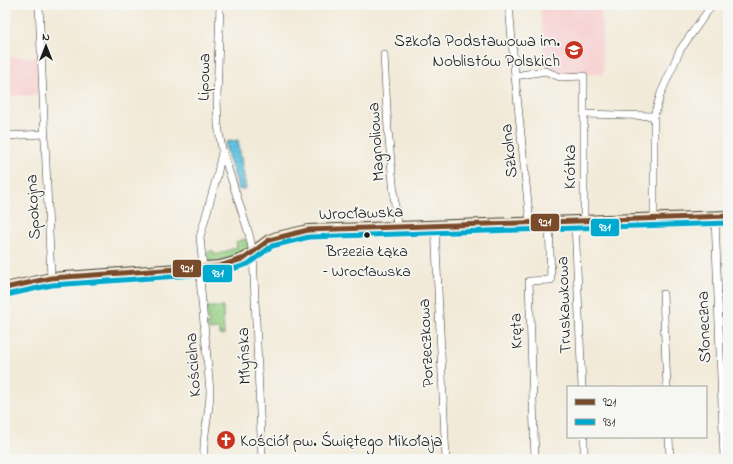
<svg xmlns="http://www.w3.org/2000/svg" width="733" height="464" viewBox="0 0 733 464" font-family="'Indie Flower',sans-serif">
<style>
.built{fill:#f7cfd0}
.grass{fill:url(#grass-tufts);stroke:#5a7751}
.park{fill:url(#park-dots);stroke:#5a7751}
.water{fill:url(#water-rules);stroke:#40707e}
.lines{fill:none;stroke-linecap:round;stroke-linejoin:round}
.street-casing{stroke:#3c3b38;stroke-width:8}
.secondary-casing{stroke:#3c3b38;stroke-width:12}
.street{stroke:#fff;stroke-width:7}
.secondary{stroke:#f9e7c3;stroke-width:10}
.bus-1-casing{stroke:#f6f6f2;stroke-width:8}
.bus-2-casing{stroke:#f6f6f2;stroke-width:8}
.bus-1{stroke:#7a4b2a;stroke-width:5}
.bus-2{stroke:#00a9ce;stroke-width:5}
.bus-dot{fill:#1c1c1c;stroke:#f6f6f2;stroke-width:1.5}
.labels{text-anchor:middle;stroke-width:3.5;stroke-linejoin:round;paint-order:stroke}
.bus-label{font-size:16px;fill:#1c1c1c;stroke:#f6f6f2}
.poi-label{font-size:17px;fill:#1c1c1c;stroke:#f6f6f2;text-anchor:end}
.street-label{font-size:17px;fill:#1c1c1c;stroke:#f6f6f2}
.line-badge{stroke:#f6f6f2;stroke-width:1.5}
.badge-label{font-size:11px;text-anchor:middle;font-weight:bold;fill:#fff}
</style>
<defs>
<pattern id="grass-tufts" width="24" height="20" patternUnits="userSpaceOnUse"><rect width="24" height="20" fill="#97d286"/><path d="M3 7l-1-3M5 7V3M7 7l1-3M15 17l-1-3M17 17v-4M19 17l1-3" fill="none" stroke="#82b473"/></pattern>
<pattern id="park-dots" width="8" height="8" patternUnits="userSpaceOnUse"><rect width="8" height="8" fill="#97d286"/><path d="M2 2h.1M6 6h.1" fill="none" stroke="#82b473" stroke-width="1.8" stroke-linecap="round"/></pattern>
<pattern id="water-rules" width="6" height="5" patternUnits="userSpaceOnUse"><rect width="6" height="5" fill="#63c3e1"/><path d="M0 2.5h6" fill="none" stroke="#55a7c0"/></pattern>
</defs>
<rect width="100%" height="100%" fill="#f6f6f2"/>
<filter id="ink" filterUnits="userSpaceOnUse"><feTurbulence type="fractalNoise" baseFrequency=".025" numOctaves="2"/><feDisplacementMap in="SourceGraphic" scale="8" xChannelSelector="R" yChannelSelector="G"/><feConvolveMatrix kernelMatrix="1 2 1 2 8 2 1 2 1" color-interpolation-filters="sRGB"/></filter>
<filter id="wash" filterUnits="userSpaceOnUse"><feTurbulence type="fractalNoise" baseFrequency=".012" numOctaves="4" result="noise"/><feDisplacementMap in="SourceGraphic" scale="16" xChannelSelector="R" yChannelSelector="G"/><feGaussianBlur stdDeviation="0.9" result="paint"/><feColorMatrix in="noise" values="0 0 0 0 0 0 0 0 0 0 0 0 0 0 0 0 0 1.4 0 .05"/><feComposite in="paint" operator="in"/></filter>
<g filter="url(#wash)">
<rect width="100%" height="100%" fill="#f2ead8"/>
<!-- built -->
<g class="built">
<polygon points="540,5 601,5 603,74 562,74 546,67"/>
<polygon points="5,57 39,57 40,95 5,96"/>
</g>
<!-- grass -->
<path class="grass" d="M245,239c5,5 5,8 1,14l-15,7 -24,2 -3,-2 2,-6 6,-4 4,5 21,-8 -1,-5z"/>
<!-- park -->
<polygon class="park" points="207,307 223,307 224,335 220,335 219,329 209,330"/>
<!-- water -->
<polygon class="water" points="238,140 246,189 239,190 226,149 226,142"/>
</g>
<g filter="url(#ink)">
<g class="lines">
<defs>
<g id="street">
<polyline points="39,5 51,278"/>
<polyline points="220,5 217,99 218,125 222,150 249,234 253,253 262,459"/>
<polyline points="509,5 515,76 530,223"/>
<polyline points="384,55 388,129 397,227"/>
<polyline points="515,76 545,71 560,77 584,76 584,221"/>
<polyline points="584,114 654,116"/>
<polyline points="5,136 44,134"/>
<polyline points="715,217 724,459"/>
<polyline points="654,219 654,116 661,93 680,50 712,5"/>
<polyline points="575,221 582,387"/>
<polyline points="435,226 446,459"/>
<path d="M199,268l11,123c0,23 -8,44 -6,68"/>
<polyline points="203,268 200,237 217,176 222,152"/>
<polyline points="663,294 667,387"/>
<polyline points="584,437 584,459"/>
<polyline points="669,437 670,459"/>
<polyline points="535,459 529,281 551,280 549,222"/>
</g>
<polyline id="secondary" points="5,288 51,278 220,266 234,262 245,258 269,240 277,237 308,230 728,216"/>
</defs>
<!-- street casing -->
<use href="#street" class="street-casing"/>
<!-- secondary casing -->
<use href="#secondary" class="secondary-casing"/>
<!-- street -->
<use href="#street" class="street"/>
<!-- secondary -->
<use href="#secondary" class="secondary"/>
<defs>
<polyline id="bus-1" points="5,288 51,278 220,266 245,258 269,240 308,230 728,216"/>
<polyline id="bus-2" points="6,295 52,285 221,273 248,264 272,246 309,237 728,223"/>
</defs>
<!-- bus-1 casing -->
<use href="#bus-1" class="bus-1-casing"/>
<!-- bus-2 casing -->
<use href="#bus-2" class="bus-2-casing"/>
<!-- bus-1 -->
<use href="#bus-1" class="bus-1"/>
<!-- bus-2 -->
<use href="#bus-2" class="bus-2"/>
</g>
</g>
<!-- icons -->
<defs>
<symbol id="school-disc" viewBox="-11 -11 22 22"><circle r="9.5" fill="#c8321e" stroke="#f6f6f2"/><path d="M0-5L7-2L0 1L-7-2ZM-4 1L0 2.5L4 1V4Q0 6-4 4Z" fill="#fff"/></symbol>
<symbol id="church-disc" viewBox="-11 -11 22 22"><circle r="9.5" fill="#c8321e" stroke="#f6f6f2"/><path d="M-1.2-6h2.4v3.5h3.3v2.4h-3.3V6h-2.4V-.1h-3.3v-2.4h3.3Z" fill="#fff"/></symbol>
</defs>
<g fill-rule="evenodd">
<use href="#school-disc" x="563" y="39" width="22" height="22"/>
<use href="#church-disc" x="215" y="429" width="22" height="22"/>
</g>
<!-- markers -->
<circle class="bus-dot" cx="367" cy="235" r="3.5"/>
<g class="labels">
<!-- bus labels -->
<g class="bus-label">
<text x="367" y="256">Brzezia Łąka<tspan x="367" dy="20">– Wrocławska</tspan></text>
</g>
<!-- poi labels -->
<g class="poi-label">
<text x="560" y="46">Szkoła Podstawowa im.<tspan x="560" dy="20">Noblistów Polskich</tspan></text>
<text x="240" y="446" text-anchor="start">Kościół pw. Świętego Mikołaja</text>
</g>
<!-- street labels -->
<g class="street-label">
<text transform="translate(203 77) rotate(-89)" y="6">Lipowa</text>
<text transform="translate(375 142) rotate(-94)" y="6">Magnoliowa</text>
<text transform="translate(508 151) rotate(-96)" y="6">Szkolna</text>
<text transform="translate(569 167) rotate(-90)" y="6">Krótka</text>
<text transform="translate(32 207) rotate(-93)" y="6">Spokojna</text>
<text transform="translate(361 212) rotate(-2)" y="6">Wrocławska</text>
<text transform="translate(563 305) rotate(-92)" y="6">Truskawkowa</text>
<text transform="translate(703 327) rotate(-92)" y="6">Słoneczna</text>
<text transform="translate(515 331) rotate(-92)" y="6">Kręta</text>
<text transform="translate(425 343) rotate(-93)" y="6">Porzeczkowa</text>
<text transform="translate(243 356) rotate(-92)" y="6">Młyńska</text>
<text transform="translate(192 365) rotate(-94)" y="6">Kościelna</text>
</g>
</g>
<g class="line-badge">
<rect x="530" y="213" width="30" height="19" rx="4" fill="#7a4b2a"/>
<rect x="590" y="218" width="30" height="19" rx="4" fill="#00a9ce"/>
<rect x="172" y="259" width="30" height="19" rx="4" fill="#7a4b2a"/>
<rect x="202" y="264" width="31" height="19" rx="4" fill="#00a9ce"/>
</g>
<g class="badge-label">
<text x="545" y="226">921</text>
<text x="605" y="231">931</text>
<text x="187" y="272">921</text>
<text x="218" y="277">931</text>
</g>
<!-- margin -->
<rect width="733" height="464" fill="none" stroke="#f6f6f2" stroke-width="20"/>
<!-- legend -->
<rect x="567" y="386" width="140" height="52" fill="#f6f6f2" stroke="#9f9f9c"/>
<rect x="575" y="399" width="20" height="6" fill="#7a4b2a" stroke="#9f9f9c"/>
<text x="603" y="406" font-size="12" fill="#1c1c1c">921</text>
<rect x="575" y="419" width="20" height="6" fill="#00a9ce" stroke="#9f9f9c"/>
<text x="603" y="426" font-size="12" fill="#1c1c1c">931</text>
<!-- north arrow -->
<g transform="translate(46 46)" stroke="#f6f6f2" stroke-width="3" paint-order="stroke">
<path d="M0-3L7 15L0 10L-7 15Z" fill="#1c1c1c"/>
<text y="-6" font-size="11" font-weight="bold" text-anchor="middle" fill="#1c1c1c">N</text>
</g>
</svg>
